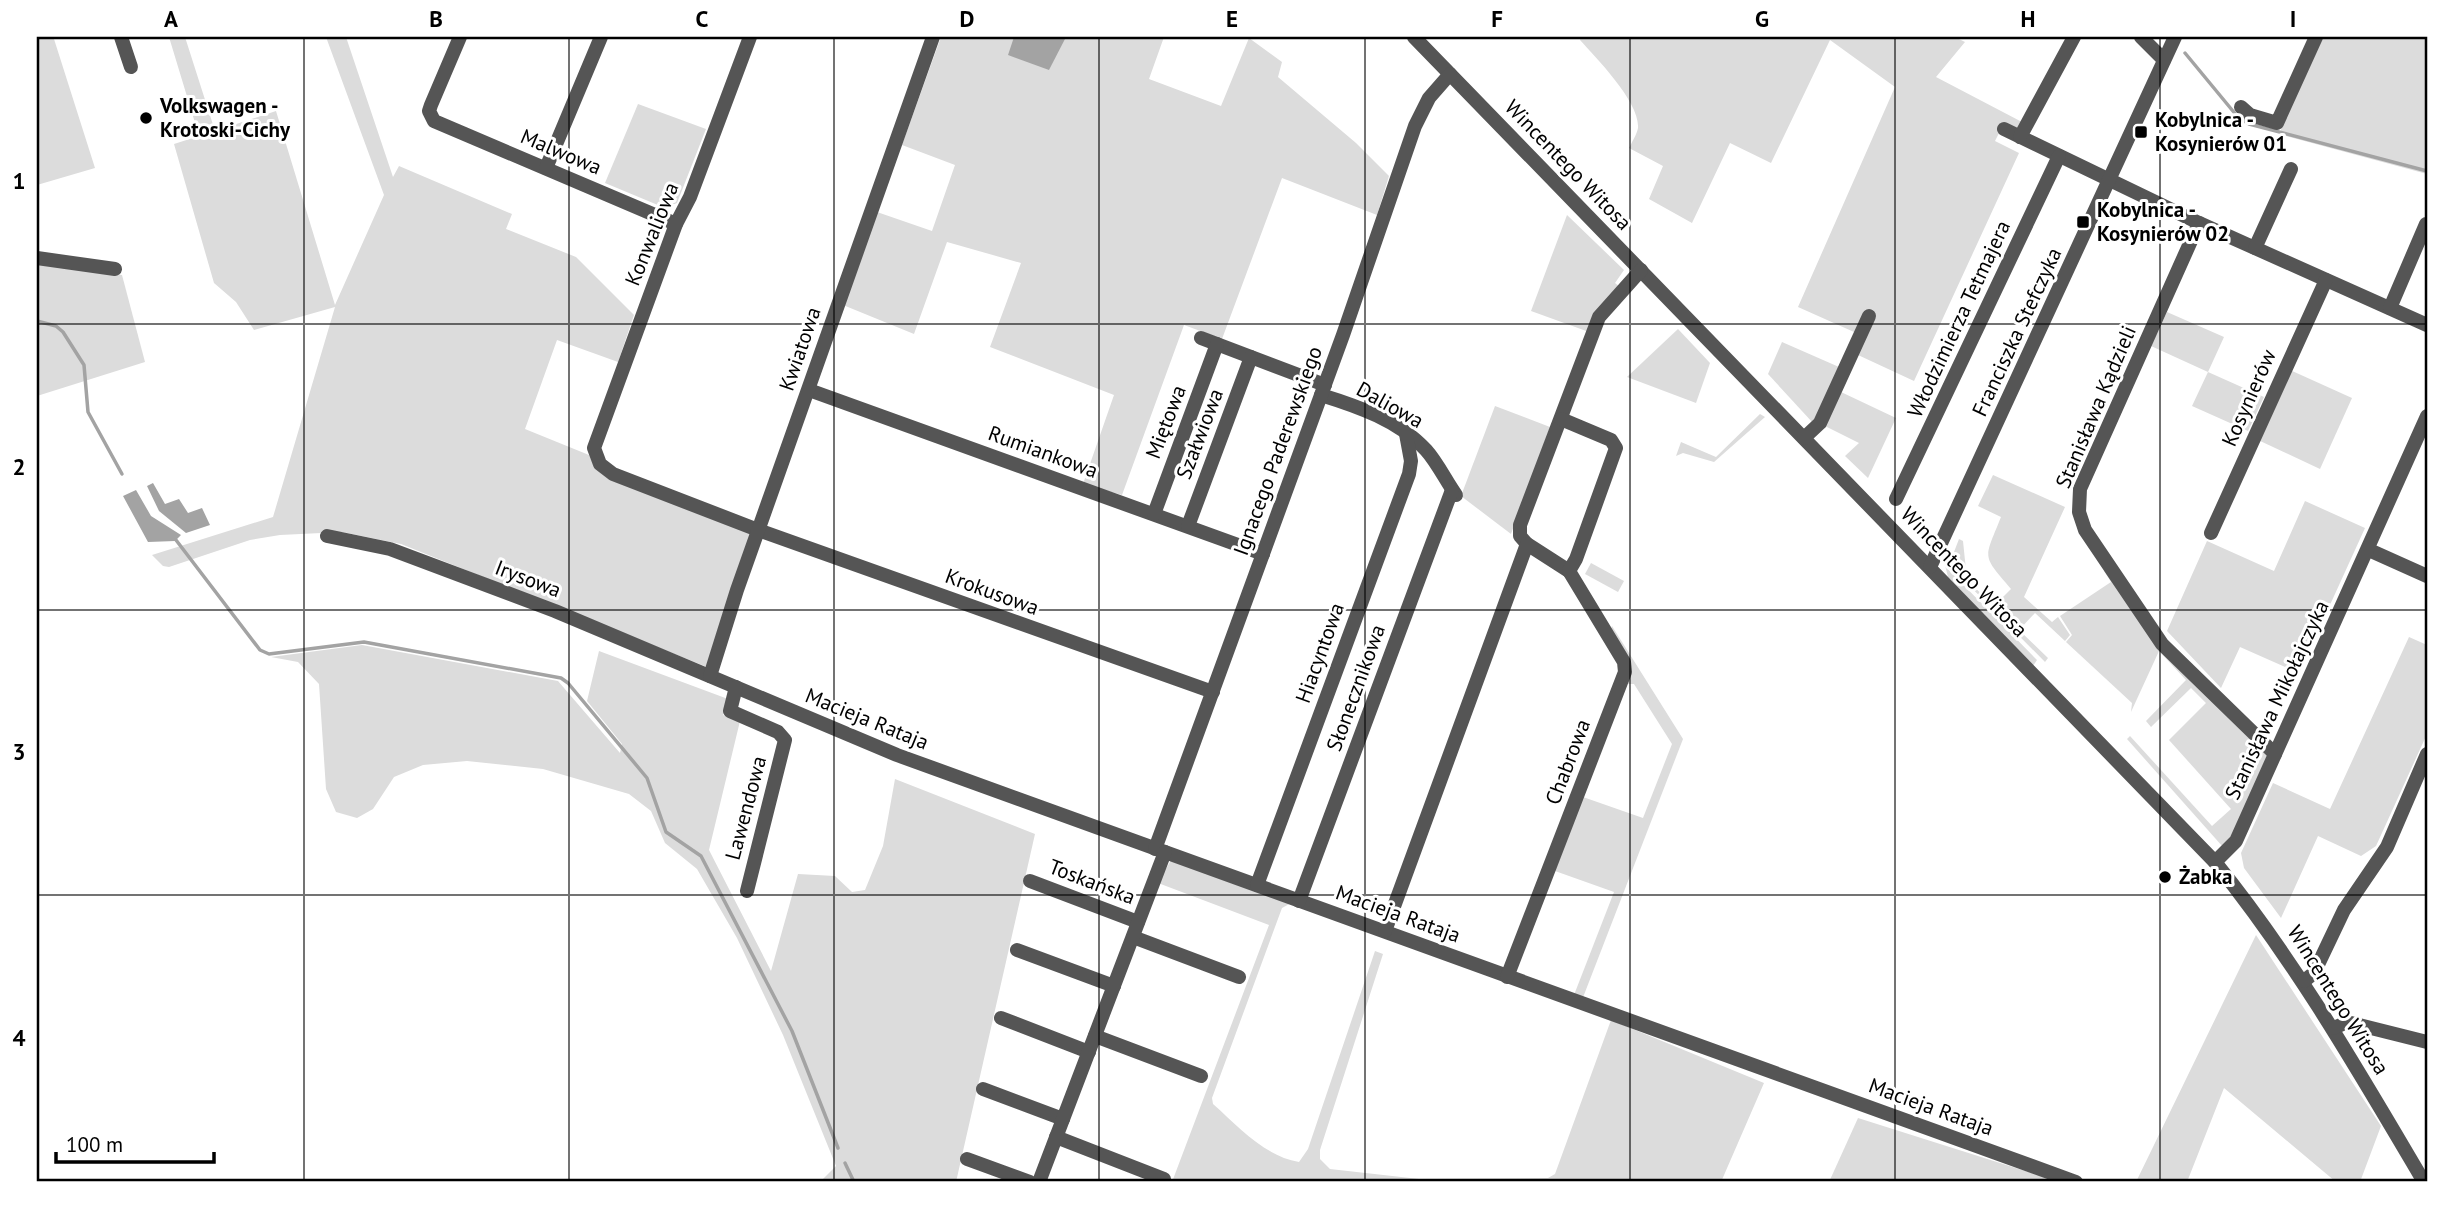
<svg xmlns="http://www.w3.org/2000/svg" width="2464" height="1219" viewBox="0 0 2464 1219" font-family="'PT Sans',sans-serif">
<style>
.green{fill:#dcdcdc}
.water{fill:#a3a3a3}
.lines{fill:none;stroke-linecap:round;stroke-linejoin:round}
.stream{stroke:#a3a3a3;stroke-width:3.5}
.minor{stroke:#555;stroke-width:14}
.grid{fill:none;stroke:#000;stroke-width:2;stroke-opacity:0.55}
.poi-dot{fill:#000;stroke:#fff;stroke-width:2.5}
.labels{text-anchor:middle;stroke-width:6;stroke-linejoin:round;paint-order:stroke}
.poi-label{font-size:21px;font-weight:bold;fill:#000;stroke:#fff;text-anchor:start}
.street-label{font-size:21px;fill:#000;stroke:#fff}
.neatline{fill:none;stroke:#000;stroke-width:2.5}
.grid-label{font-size:23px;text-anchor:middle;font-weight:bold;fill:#000}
</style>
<rect width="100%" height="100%" fill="#fff"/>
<!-- green -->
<g class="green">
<polygon points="37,37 58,37 54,39 95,168 37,185"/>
<polygon points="169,37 185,37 215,131 276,111 335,305 384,195 326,37 346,37 393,177 399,166 512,214 506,229 576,257 634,315 618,362 557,340 525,429 589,455 595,468 607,478 753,532 707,667 401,544 342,532 280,535 250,540 169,567 163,566 152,555 273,517 335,307 254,330 236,302 214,283 174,144 199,136"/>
<polygon points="941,37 1164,37 1149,79 1221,106 1249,38 1282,62 1278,77 1356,143 1389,176 1377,215 1282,178 1222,339 1184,325 1122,495 1083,484 1114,395 990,347 1021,263 947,242 914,334 843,305 877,212 932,231 955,165 902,145"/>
<path d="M1581,37h374l10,5 -29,35 86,45 -5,6 -14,-3 -8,16 24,12 -105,228 -56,-26 17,-39 -11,-4 -10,20 -56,-25 97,-220 -65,-47 -59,123 -41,-20 -38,80 -43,-24 14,-33 -34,-18c3,-6 8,-14 9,-20 2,-26 -42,-70 -58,-88z"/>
<polygon points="2323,37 2427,37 2427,174 2279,134"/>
<polygon points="638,104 706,129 677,203 665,208 605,183"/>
<polygon points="1567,215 1624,270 1615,283 1620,287 1589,332 1531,311"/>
<polygon points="37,263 122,275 145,362 37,396"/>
<polygon points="2167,312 2224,337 2208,372 2264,397 2248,431 2192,406 2208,372 2151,346"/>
<polygon points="1678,329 1710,363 1696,403 1627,377"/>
<polygon points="1782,342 1839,367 1813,423 1768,374"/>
<polygon points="2290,370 2352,398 2320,469 2258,440"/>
<polygon points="1841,392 1896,418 1868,478 1845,456 1859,443 1823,425"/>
<polygon points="1495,406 1550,427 1511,534 1461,496"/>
<polygon points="1760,414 1765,417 1714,462 1683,453 1676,456 1681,442 1716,457"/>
<path d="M1993,475l72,32 -41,90 28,25 6,-5 12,18 -5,6 -30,-28 -16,17 29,28 -3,4 -96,-97 10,-26 4,2 4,39 27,26 17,-17c-30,-35 -27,-29 -10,-72l-23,-11z"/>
<polygon points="2305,501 2365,528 2299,673 2240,647 2221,688 2167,631 2207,541 2274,571"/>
<polygon points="1943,557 1945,566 2037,660 2033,666 1948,577"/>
<polygon points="1591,563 1624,581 1618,592 1585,574"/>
<polygon points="2107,568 2150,632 2267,756 2230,840 2223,847 2127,739 2130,736 2212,826 2231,809 2169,740 2206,703 2191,688 2151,727 2146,721 2186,680 2159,651 2131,712 2132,703 2066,642 2072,635 2060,616 2111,582 2104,571"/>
<polygon points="1612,626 1683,739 1582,1000 1574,995 1614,892 1555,871 1583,797 1643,818 1672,744 1634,684 1627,684 1610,632"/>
<polygon points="2409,637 2427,645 2427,734 2376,846 2361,856 2318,836 2281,918 2244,868 2241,853 2273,783 2330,809"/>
<polygon points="362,645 558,681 620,753 622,744 587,701 599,651 728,699 723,715 740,721 709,850 771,971 798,874 835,876 852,892 865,890 883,846 895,779 1035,834 956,1182 820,1182 836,1166 783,1035 737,938 697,869 665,843 651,811 629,794 543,769 467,761 423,765 394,777 373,809 357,818 336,812 326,789 319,684 298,662 271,657"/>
<path d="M1171,860l122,42 -11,6 -70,190 1,6c26,23 51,52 86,58l9,-13 67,-198 8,3 -63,196v9l10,10 89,10 129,-1 7,-4 56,-154 153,63 -43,99h-549l97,-257 -111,-42z"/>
<polygon points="2256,935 2381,1126 2360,1182 2336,1182 2224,1088 2187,1182 2136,1182"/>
<polygon points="1858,1118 2060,1182 1829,1182"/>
</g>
<!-- water -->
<g class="water">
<polygon points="1014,37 1066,37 1049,70 1008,55"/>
<polygon points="153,483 165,504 179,499 188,513 202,508 210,525 186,533 159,511 147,486"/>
<polygon points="136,490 151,516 181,535 175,541 148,542 123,496"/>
</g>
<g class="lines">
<!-- stream -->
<g class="stream">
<polyline points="2185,53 2237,116 2249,124 2427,171"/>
<polyline points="37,321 56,326 63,332 84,365 88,412 122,474"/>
<polyline points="176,540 260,650 269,654 364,642 561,678 568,683 647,778 666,832 701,856 792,1031 838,1148"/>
<polyline points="845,1163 854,1182"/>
</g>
<!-- minor -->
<g class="minor">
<polyline points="121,37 131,67"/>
<polyline points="460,37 431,105 429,111 434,121 676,224"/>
<polyline points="750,37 690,197 676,224 594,448 600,464 613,474 758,530 1213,692"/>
<path d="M1414,37l801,825c81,100 144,210 209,320"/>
<polyline points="2141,37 2164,60"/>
<polyline points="2241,107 2250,115 2277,123 2316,37"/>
<polyline points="2004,129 2199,223 2427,325"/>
<polyline points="2020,137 2074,37"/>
<polyline points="546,168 601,37"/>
<polyline points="2199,223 2080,489 2079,512 2085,530 2162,644 2275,754"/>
<polyline points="2255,248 2291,169"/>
<polyline points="37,258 115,269"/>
<polyline points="2390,308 2426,224"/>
<polyline points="1201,338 1325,385"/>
<polyline points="809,390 1263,554"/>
<path d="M1321,395c36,11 79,26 105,55 11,12 20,31 30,45"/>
<polyline points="1804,438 1820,423 1869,316"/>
<polyline points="1896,499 2059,156"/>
<polyline points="1154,514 1217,344"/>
<polyline points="1188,526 1251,357"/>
<polyline points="2211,533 2326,280"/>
<polyline points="327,536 390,549 555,611 897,755 2076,1182"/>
<polyline points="1527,544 1520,536 1520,525 1599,317 1641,270"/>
<polyline points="2369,550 2427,576"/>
<polyline points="1930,567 2175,37"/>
<polyline points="710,676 737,590 933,37"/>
<polyline points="736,687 730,711 778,732 785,740 747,891"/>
<polyline points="1155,849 1343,335 1415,126 1429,98 1450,74"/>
<polyline points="2215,862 2236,841 2427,416"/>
<polyline points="1030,881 1138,922"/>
<polyline points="1257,885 1409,474 1411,461 1406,434"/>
<polyline points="1299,901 1452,490"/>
<polyline points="1385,931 1527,544 1569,571"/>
<polyline points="1133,937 1239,977"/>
<polyline points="1017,950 1114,986"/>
<polyline points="1507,977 1625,672 1624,662 1569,571 1576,559 1616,448 1611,440 1561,419"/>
<polyline points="2304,981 2314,973 2344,910 2387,847 2427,754"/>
<polyline points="1001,1018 1089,1052"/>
<polyline points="2334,1028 2347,1022 2427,1042"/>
<polyline points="1095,1036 1201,1076"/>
<polyline points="983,1089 1063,1119"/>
<polyline points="1056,1137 1164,1179"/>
<polyline points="967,1159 1030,1182"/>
<polyline points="1039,1182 1165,852"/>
</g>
</g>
<!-- grid -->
<path class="grid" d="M304,37v1145M569,37v1145M834,37v1145M1099,37v1145M1365,37v1145M1630,37v1145M1895,37v1145M2160,37v1145M37,324h2390M37,610h2390M37,895h2390"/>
<!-- markers -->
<g class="poi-dot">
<circle cx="146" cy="118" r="7"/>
<rect x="2134" y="125" width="14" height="14" rx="3.5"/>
<rect x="2076" y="215" width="14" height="14" rx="3.5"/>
<circle cx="2165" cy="877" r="7"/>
</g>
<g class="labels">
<!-- poi labels -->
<g class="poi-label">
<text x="160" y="113">Volkswagen -<tspan x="160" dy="24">Krotoski-Cichy</tspan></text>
<text x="2155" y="127">Kobylnica -<tspan x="2155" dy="24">Kosynierów 01</tspan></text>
<text x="2097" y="217">Kobylnica -<tspan x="2097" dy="24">Kosynierów 02</tspan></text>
<text x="2179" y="884">Żabka</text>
</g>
<!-- street labels -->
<g class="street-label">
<text transform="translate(561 152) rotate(23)" y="7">Malwowa</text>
<text transform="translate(1568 165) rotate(46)" y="7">Wincentego Witosa</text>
<text transform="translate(652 234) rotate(-68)" y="7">Konwaliowa</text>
<text transform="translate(1959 319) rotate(-65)" y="7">Włodzimierza Tetmajera</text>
<text transform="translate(2017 332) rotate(-65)" y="7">Franciszka Stefczyka</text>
<text transform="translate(800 349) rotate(-71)" y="7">Kwiatowa</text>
<text transform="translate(2249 398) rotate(-66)" y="7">Kosynierów</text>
<text transform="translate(1390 405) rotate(29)" y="7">Daliowa</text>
<text transform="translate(2096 407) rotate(-67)" y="7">Stanisława Kądzieli</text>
<text transform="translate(1166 422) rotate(-69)" y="7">Miętowa</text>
<text transform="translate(1200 434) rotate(-69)" y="7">Szałwiowa</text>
<text transform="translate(1278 451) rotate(-70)" y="7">Ignacego Paderewskiego</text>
<text transform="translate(1043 452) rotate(20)" y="7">Rumiankowa</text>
<text transform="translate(1964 572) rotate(46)" y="7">Wincentego Witosa</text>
<text transform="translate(528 579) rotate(21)" y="7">Irysowa</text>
<text transform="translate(992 592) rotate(20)" y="7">Krokusowa</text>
<text transform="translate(1320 653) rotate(-70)" y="7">Hiacyntowa</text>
<text transform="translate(1356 688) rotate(-70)" y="7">Słonecznikowa</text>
<text transform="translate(2277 700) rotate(-65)" y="7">Stanisława Mikołajczyka</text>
<text transform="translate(867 719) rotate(22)" y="7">Macieja Rataja</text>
<text transform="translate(1568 762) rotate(-69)" y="7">Chabrowa</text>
<text transform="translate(746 808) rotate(-75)" y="7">Lawendowa</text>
<text transform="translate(1092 882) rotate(21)" y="7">Toskańska</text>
<text transform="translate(1398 914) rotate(20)" y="7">Macieja Rataja</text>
<text transform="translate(2338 1000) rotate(58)" y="7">Wincentego Witosa</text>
<text transform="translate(1931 1107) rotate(20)" y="7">Macieja Rataja</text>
</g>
</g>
<!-- border -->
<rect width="2464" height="1219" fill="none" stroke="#ffffff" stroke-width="77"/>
<!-- scale -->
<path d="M56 1152v10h158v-10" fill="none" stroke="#000000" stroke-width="3.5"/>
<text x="66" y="1152" font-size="21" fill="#000000" stroke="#ffffff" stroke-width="5" paint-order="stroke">100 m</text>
<rect x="38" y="38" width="2388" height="1142" class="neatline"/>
<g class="grid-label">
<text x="171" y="27">A</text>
<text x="436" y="27">B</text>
<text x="702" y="27">C</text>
<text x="967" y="27">D</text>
<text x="1232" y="27">E</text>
<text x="1497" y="27">F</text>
<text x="1762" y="27">G</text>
<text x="2028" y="27">H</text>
<text x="2293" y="27">I</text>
<text x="19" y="189">1</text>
<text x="19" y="475">2</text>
<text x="19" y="760">3</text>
<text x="19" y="1046">4</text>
</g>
</svg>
